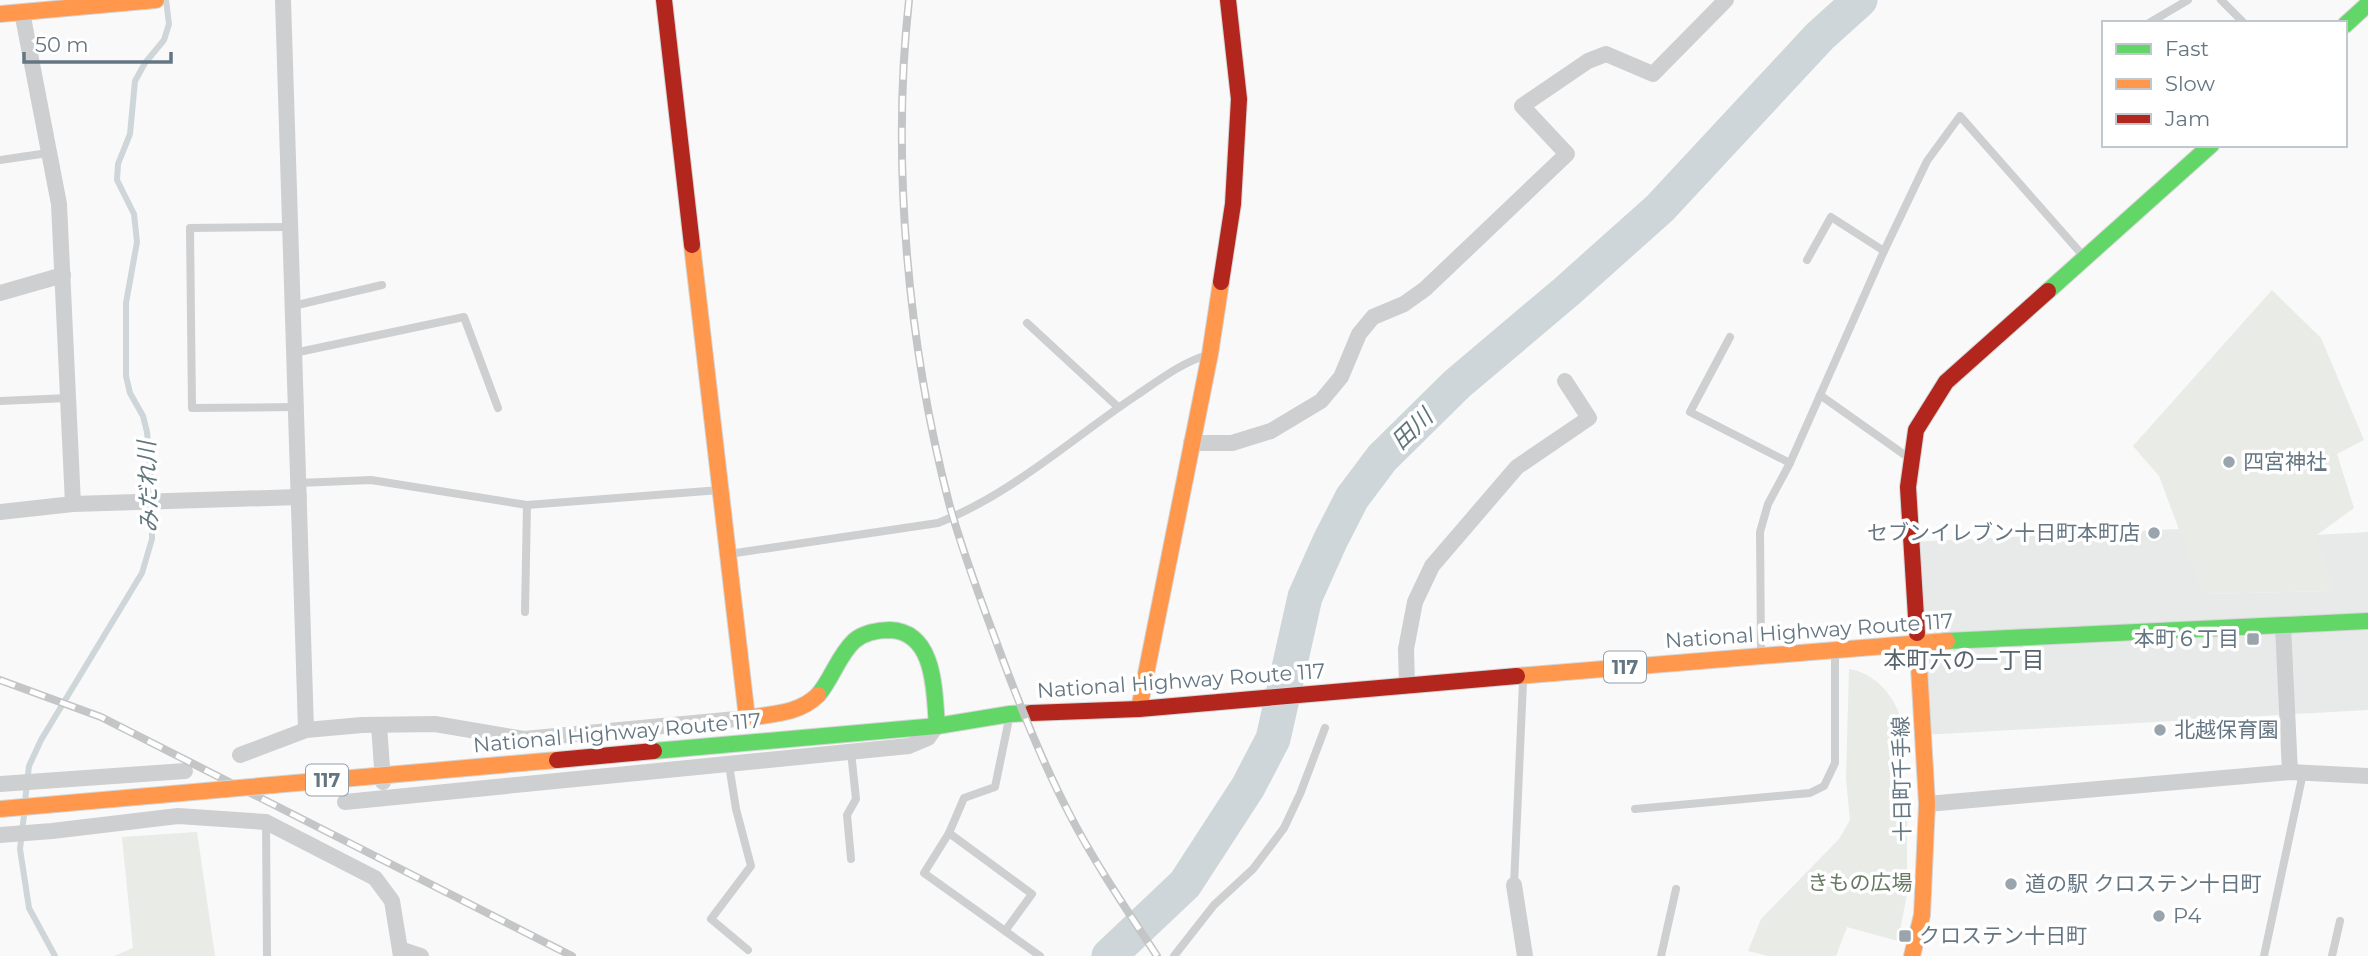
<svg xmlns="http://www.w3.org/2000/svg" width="2368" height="956" viewBox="0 0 2368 956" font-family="Montserrat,'Noto Sans JP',sans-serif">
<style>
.built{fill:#e8e9e9}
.green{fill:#e8ebe6}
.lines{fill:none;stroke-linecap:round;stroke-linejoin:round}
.stream{stroke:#ced6d9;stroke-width:6}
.river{stroke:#ced6d9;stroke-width:35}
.fast-casing{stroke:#d5d6d7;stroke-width:18}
.slow-casing{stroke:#d5d6d7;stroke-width:18}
.jam-casing{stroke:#d5d6d7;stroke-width:18}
.lane{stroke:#cecfd0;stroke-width:8}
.street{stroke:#cecfd0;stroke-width:16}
.fast{stroke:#63d668;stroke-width:16}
.slow{stroke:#ff974d;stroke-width:16}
.jam{stroke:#b3261e;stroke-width:16}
.rail-casing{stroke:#c3c5c6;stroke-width:8}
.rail{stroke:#fff;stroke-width:5;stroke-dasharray:16;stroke-linecap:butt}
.slow-bridge-casing{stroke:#d5d6d6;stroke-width:18;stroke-linecap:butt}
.jam-bridge-casing{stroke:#d5d6d6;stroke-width:18;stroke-linecap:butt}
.slow-bridge{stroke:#ff974d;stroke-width:16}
.jam-bridge{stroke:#b3261e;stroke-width:16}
.poi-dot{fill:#99a4ac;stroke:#fff;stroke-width:2.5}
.labels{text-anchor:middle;stroke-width:7;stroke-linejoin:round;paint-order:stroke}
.shield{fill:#fff;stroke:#939fa8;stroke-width:2}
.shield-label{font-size:19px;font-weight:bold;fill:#657683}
.poi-label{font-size:21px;fill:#657683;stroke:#fff;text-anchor:start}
.street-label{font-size:21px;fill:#657683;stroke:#fff}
.park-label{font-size:21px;fill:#687a64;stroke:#fff}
.water-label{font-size:23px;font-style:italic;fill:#60757c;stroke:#fff}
.neighbourhood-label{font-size:23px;fill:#57646e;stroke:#fff}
</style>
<rect width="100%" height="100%" fill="#f9f9f9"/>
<!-- built -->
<polygon class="built" points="2179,529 2204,594 2333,591 2316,535 2368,532 2368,710 1923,735 1910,542"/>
<!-- green -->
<g class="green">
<polygon points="2272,290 2321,338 2364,440 2337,454 2354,508 2317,535 2333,591 2203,594 2159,476 2133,446"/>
<path d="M1849,669c23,3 42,23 50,44l8,104v77l-9,47 -51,-14 -11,29h-68l-20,-5 13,-32 78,-80 11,-19 -4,-42z"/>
<polygon points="197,832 215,956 114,956 133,948 122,837"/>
</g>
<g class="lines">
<!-- stream -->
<g class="stream">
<polyline points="25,801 29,766 41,740 142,573 152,539 152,489 147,432 143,416 130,393 126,376 126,303 137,242 134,214 117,180 118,164 130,134 135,81 145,63 164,40 169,24 166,0"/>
<polyline points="24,815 20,849 29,908 55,956"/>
</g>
<!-- river -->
<polyline class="river" points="1109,956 1185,884 1248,787 1273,739 1305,597 1330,541 1352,498 1382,458 1457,384 1566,292 1660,208 1820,36 1860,0"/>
<defs>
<g id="fast">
<polyline points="2345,25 2368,4"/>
<polyline points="2048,291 2211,145"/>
<polyline points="1947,641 2368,621"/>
<path d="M818,695c14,-16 20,-39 36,-54 9,-8 24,-11 36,-11 46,2 44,62 47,96"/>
<polyline points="654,751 937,726 1010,714 1031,713"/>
</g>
<g id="slow">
<polyline points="0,14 156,0"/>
<path d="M692,245l55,473c25,-4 52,-4 71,-23"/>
<polyline points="1517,676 1947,641"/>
<polyline points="1139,709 1210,354 1221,282"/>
<polyline points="1912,956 1922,915 1927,804 1917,633"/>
</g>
<g id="jam">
<polyline points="664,0 692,245"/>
<polyline points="1221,282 1233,204 1239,99 1228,0"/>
<polyline points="1917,633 1908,487 1916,430 1946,382 2048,291"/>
<polyline points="1031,713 1139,709 1517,676"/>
</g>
</defs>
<!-- fast casing -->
<use href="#fast" class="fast-casing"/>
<!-- slow casing -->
<use href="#slow" class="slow-casing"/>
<!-- jam casing -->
<use href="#jam" class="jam-casing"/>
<!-- lane -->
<g class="lane">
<polyline points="2221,0 2244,23"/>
<polyline points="2149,23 2188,0"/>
<polyline points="0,160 48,153"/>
<polyline points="290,227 190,228 192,408 296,407"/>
<polyline points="1807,260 1831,217 1884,251"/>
<polyline points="293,306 382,285"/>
<polyline points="1027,323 1118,407"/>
<polyline points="1730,337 1690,412 1790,463"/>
<polyline points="294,353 464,317 498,408"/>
<polyline points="1820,395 1909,458"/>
<polyline points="0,401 68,398"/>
<polyline points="298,483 371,480 527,505 720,490"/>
<path d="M729,554l209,-31c74,-29 133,-84 199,-128 22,-15 44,-32 70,-40"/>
<polyline points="525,612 527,505"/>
<polyline points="1761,650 1760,532 1768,504 1790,463 1884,251 1927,161 1960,116 2085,258"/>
<polyline points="1009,719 995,787 964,798 949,833 924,873 1040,956"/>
<polyline points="729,765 736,809 751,866 711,919 748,950"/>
<polyline points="1635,809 1810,793 1824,786 1835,763 1835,656"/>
<polyline points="266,822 267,956"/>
<polyline points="949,833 1032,894 1005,931"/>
<polyline points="851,859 847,815 856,799 851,752"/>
<polyline points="1514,885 1523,682"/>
<polyline points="1174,956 1214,905 1253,869 1284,828 1300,794 1325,728"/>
<polyline points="1661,956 1676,889"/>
<polyline points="2264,956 2303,773"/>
<polyline points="2332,956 2340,921"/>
</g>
<!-- street -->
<g class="street">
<polyline points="283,0 306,730"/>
<polyline points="22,12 59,204 73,504"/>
<polyline points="0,293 63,275"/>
<polyline points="1191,443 1232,443 1271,431 1321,401 1341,377 1359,334 1373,317 1404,304 1425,289 1567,154 1522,106 1588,61 1606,54 1653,74 1726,0"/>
<polyline points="0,512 73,504 299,497"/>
<polyline points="2283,626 2290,772"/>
<polyline points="1407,685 1406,649 1415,602 1432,566 1517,467 1589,418 1565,381"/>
<polyline points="379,725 383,782"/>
<polyline points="240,755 306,730 362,725 435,724 524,739 747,718"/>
<polyline points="0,784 185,771"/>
<polyline points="345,802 909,746 928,738 935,728"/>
<polyline points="1927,804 2290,772 2368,776"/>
<polyline points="0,835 52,831 178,816 266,822 375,878 392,901 401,956"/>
<polyline points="1514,885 1525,956"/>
<polyline points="400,949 421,956"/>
</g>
<!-- fast -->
<use href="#fast" class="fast"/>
<!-- slow -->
<use href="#slow" class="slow"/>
<!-- jam -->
<use href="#jam" class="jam"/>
<defs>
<g id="rail">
<path d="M909,0c-18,163 -1,345 40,503 14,51 33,100 51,149 21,57 43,112 71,165 25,48 56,93 86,139"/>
<polyline points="0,680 101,717 572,956"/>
</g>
</defs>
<!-- rail casing -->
<use href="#rail" class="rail-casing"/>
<!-- rail -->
<use href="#rail" class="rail"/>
<defs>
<polyline id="slow-bridge" points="0,809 557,760"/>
<polyline id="jam-bridge" points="557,760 654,751"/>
</defs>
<!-- slow-bridge casing -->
<use href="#slow-bridge" class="slow-bridge-casing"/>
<!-- jam-bridge casing -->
<use href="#jam-bridge" class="jam-bridge-casing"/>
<!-- slow-bridge -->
<use href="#slow-bridge" class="slow-bridge"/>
<!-- jam-bridge -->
<use href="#jam-bridge" class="jam-bridge"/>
</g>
<!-- markers -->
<g class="poi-dot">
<circle cx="2229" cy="462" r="7"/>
<circle cx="2154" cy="533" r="7"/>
<rect x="2246" y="632" width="14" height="14" rx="3.5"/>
<circle cx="2160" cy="730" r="7"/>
<circle cx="2011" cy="884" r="7"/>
<circle cx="2159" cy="916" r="7"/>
<rect x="1898" y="929" width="14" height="14" rx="3.5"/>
</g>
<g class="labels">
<!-- shield labels -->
<g class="shield">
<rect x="1604" y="651.5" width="42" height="31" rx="5"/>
<rect x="306" y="764.5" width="42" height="31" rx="5"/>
</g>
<g class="shield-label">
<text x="1625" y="674">117</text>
<text x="327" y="787">117</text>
</g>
<!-- poi labels -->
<g class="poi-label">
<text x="2243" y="469">四宮神社</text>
<text x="2140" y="540" text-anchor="end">セブンイレブン十日町本町店</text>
<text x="2239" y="646" text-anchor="end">本町６丁目</text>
<text x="2174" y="737">北越保育園</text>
<text x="2025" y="891">道の駅 クロステン十日町</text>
<text x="2173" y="923">P4</text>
<text x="1919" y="943">クロステン十日町</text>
</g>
<!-- street labels -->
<g class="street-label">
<text transform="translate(1809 631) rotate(-4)" y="7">National Highway Route 117</text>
<text transform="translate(1181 681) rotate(-4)" y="7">National Highway Route 117</text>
<text transform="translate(617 733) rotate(-5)" y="7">National Highway Route 117</text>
<text transform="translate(1902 779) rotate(-91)" y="7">十日町千手線</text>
</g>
<!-- park labels -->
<g class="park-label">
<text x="1860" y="890">きもの広場</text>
</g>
<!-- water labels -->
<g class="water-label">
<text transform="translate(1412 429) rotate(-44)" y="8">田川</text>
<text transform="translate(148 487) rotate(-92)" y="8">みだれ川</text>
</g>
<!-- neighbourhood labels -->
<g class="neighbourhood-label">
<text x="1964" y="668">本町六の一丁目</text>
</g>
</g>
<!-- legend -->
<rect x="2102" y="21" width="245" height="126" fill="#ffffff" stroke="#c1c8cd" stroke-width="2"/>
<rect x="2116" y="44" width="35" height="10" fill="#63d668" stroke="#c1c8cd" stroke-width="2"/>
<text x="2165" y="56" font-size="21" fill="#657683">Fast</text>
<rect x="2116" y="79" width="35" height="10" fill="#ff974d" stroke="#c1c8cd" stroke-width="2"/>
<text x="2165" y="91" font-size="21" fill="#657683">Slow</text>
<rect x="2116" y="114" width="35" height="10" fill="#b3261e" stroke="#c1c8cd" stroke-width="2"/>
<text x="2165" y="126" font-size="21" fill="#657683">Jam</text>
<!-- scale -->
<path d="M24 52v10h147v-10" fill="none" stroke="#657683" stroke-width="3.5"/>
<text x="35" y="52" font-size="21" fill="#657683" stroke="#ffffff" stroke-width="5" paint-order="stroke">50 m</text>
</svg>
